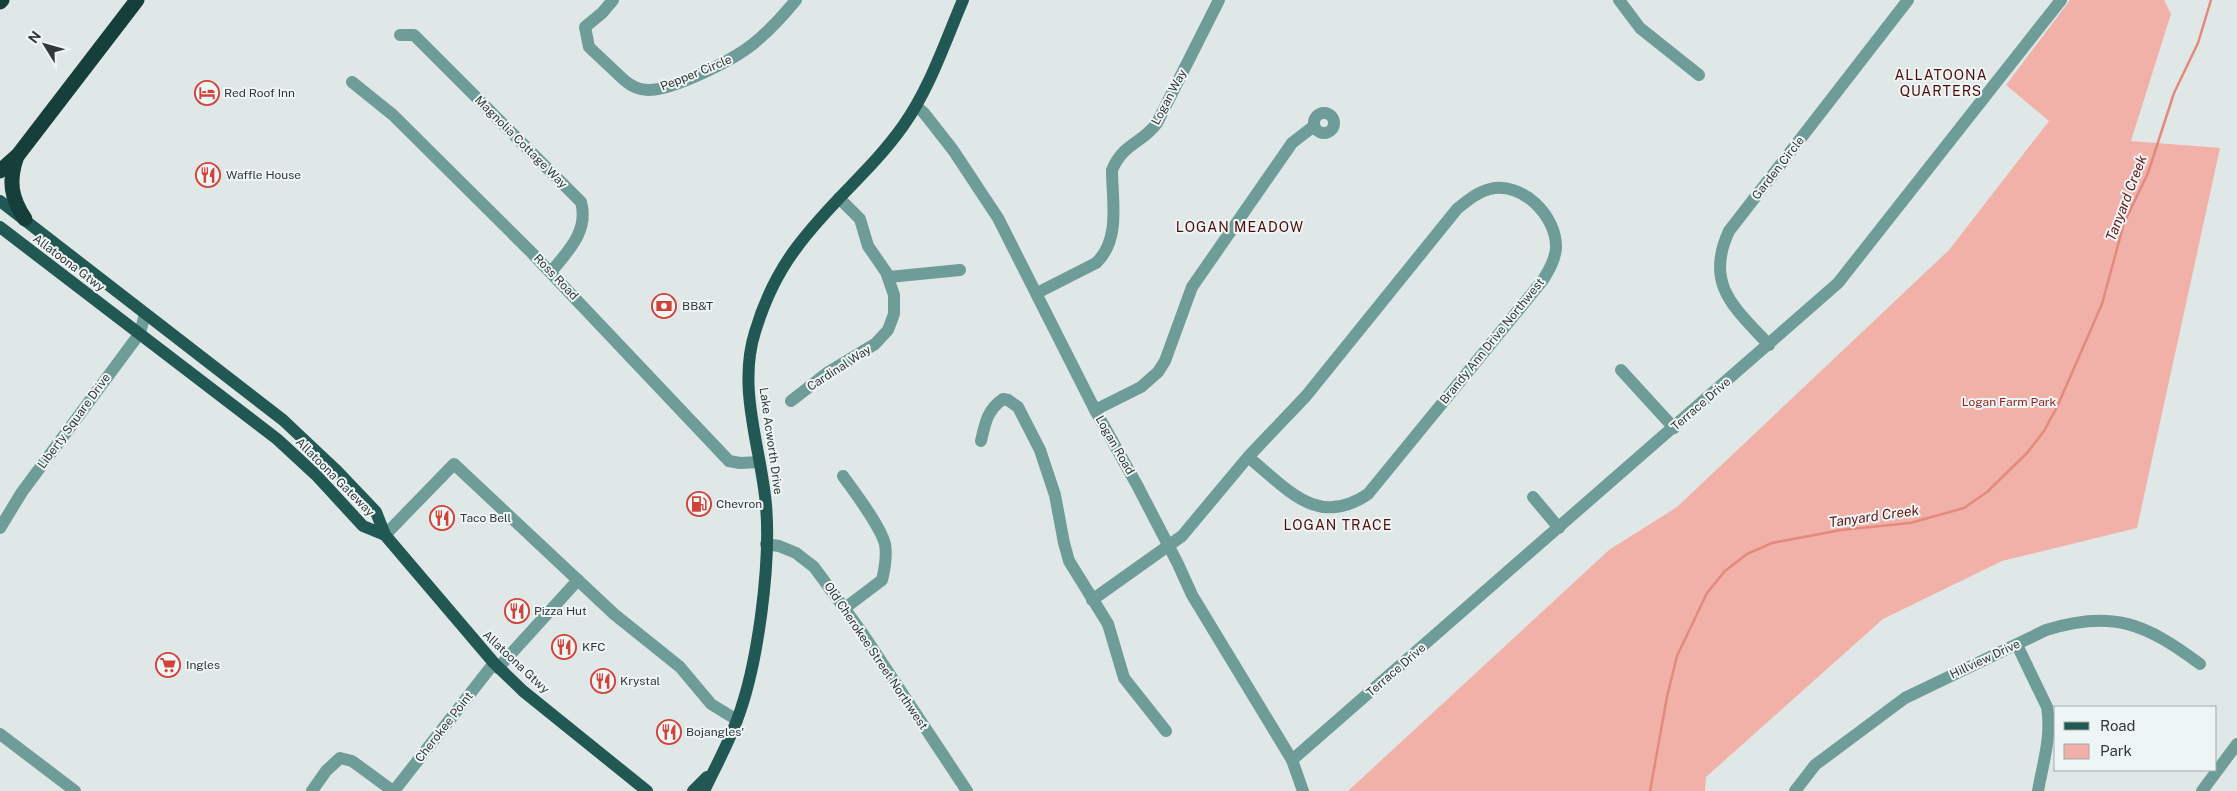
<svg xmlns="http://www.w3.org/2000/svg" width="2237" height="791" viewBox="0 0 2237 791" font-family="'Public Sans',sans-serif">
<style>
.green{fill:#f1b1a9}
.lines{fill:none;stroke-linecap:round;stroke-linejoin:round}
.stream{stroke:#e38a7f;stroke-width:2.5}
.minor{stroke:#6e9c98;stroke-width:12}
.major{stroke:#225854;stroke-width:12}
.highway{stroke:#163e3b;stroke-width:15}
.labels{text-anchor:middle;stroke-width:4;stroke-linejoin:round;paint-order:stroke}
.street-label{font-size:12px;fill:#343737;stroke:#edf6f5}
.poi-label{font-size:12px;fill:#343737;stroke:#edf6f5;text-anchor:start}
.park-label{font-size:12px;fill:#8f2621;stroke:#edf6f5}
.neighbourhood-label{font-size:14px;letter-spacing:1px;fill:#500c0a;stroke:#edf6f5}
.water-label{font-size:14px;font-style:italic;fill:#651513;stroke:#edf6f5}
</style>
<rect width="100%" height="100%" fill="#e0e8e7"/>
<!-- green -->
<polygon class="green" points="2070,0 2164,0 2171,14 2131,141 2220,148 2137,528 2002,561 1883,619 1706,777 1705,791 1348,791 1609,550 1677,507 1949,250 2049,121 2006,85"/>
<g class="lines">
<!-- stream -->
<polyline class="stream" points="1650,791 1667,697 1677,656 1707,593 1725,571 1747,554 1772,543 1841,530 1910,523 1964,508 1987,492 2027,453 2044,431 2057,407 2102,304 2124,223 2148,173 2174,93 2198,43 2211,0"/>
<!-- minor -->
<g class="minor">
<path d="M613,0l-11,13 -17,14 4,20 35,33c7,6 15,10 24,10 26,0 85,-30 105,-46 16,-13 30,-28 43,-44"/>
<polyline points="1619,0 1640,28 1699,75"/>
<path d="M400,35h14l167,167c8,29 -13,49 -30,70"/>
<polyline points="352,82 393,115 532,253 729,461 740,463 759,462"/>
<polyline points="916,106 924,113 953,150 998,218 1095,410 1137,485 1178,564 1192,595 1292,760 1303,791"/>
<circle cx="1324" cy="123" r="10"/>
<polyline points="889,277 960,270"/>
<path d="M1037,293l59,-30c25,-23 16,-63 16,-93 12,-28 30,-26 45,-47l62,-123"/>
<path d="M1769,345c-34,-37 -65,-60 -40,-114l179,-231"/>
<polyline points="1621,370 1674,428"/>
<polyline points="791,401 827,373 875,344 888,330 894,314 894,295 886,272 868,246 860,219 839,198"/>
<polyline points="1095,410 1141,387 1158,372 1165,361 1192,287 1292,143 1314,126"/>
<path d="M981,441c4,-17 6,-31 22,-42l5,1 10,7 22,43 15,45 9,48 5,18 39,63 16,54 42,53"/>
<path d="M843,476c12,17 37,49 42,68 2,12 0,24 -3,36l-37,28"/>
<polyline points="1533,497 1559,528"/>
<polyline points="0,528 22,492 140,333 145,314"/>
<polyline points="385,535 454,464 614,614 680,667 711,704 737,720"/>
<polyline points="766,544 779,546 796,553 814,567 861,631 967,791"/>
<path d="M1092,600l90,-64 66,-79 58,-61 151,-187c10,-8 20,-17 33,-20 32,-8 67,27 66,59 -1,12 -7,22 -13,32l-175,214c-51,35 -81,-6 -120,-37"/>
<path d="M2017,645l30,62c5,28 -4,56 -9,84"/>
<polyline points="498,668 578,580"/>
<polyline points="0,734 75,791"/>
<polyline points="1292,760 1838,283 2061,0"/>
<polyline points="312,791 326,771 340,758 352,761 393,791"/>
<polyline points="394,791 494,663"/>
<path d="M1795,791l20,-26 90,-67 141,-68c67,-21 100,-6 154,34"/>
<polyline points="2202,791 2237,744"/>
</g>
<!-- major -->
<g class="major">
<polyline points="0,201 283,420 335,469 376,512 385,535 494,663 523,691 647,791"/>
<polyline points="0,227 277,439 316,475 363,526 385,535"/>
<polyline points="693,791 707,777"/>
<path d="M704,791c11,-23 24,-47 33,-71 21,-55 34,-156 29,-215 -5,-57 -29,-116 -11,-173 9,-30 23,-60 42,-85 32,-44 75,-77 106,-121 27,-38 42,-84 60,-126"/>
</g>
<!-- highway -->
<g class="highway">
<polyline points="0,2 2,0"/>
<path d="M17,156c-9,25 -6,42 8,63"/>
<polyline points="0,171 18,155 137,0"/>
</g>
</g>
<!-- icons -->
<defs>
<symbol id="hotel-ring" viewBox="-11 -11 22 22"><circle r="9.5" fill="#edf6f5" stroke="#d1423b" stroke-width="1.5"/><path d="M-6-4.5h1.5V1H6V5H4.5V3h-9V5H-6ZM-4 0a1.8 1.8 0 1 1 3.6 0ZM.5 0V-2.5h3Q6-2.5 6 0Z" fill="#d1423b"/></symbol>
<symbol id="restaurant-ring" viewBox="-11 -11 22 22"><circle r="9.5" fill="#edf6f5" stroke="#d1423b" stroke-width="1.5"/><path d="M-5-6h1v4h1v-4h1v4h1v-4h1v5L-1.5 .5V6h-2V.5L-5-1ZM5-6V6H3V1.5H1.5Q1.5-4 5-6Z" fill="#d1423b"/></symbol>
<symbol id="bank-ring" viewBox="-11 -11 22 22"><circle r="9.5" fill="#edf6f5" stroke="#d1423b" stroke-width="1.5"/><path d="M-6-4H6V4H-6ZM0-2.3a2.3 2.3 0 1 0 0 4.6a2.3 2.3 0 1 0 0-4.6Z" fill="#d1423b"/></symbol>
<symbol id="fuel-ring" viewBox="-11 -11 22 22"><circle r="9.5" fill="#edf6f5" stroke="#d1423b" stroke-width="1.5"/><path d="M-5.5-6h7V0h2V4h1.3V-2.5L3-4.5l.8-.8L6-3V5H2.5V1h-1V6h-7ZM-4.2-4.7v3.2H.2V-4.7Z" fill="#d1423b"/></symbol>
<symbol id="supermarket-ring" viewBox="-11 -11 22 22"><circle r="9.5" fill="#edf6f5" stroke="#d1423b" stroke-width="1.5"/><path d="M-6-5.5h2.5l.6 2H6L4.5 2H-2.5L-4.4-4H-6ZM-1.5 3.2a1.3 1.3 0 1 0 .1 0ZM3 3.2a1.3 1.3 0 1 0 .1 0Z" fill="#d1423b"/></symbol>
</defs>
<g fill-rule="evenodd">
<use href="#hotel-ring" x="193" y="79" width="28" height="28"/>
<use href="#restaurant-ring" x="194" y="161" width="28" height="28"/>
<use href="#bank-ring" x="650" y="292" width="28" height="28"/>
<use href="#fuel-ring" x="685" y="490" width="28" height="28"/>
<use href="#restaurant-ring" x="428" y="504" width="28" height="28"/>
<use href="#restaurant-ring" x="503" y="597" width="28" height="28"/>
<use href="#restaurant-ring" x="550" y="633" width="28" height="28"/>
<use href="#supermarket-ring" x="154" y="651" width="28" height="28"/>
<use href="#restaurant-ring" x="589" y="667" width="28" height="28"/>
<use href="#restaurant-ring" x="655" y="718" width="28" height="28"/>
</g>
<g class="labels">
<!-- street labels -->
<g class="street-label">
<text transform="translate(696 73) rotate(-22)" y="4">Pepper Circle</text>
<text transform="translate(1169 97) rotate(-62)" y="4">Logan Way</text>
<text transform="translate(521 142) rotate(45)" y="4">Magnolia Cottage Way</text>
<text transform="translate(1778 168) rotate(-52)" y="4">Garden Circle</text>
<text transform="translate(69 263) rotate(37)" y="4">Allatoona Gtwy</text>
<text transform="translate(556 277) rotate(46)" y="4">Ross Road</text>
<text transform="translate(1492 341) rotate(-51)" y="4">Brandy Ann Drive Northwest</text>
<text transform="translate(839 368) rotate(-33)" y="4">Cardinal Way</text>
<text transform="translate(1701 404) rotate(-41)" y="4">Terrace Drive</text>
<text transform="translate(74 421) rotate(-54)" y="4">Liberty Square Drive</text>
<text transform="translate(771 441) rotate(82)" y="4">Lake Acworth Drive</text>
<text transform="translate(1115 445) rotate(60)" y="4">Logan Road</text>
<text transform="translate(335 477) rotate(45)" y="4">Allatoona Gateway</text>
<text transform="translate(876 656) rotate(56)" y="4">Old Cherokee Street Northwest</text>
<text transform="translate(1985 659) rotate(-25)" y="4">Hillview Drive</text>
<text transform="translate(516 662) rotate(43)" y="4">Allatoona Gtwy</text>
<text transform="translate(1396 670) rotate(-41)" y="4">Terrace Drive</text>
<text transform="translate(444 727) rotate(-52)" y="4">Cherokee Point</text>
</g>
<!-- poi labels -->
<g class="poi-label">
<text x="224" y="97">Red Roof Inn</text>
<text x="226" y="179">Waffle House</text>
<text x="682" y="310">BB&amp;T</text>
<text x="716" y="508">Chevron</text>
<text x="460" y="522">Taco Bell</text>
<text x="534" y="615">Pizza Hut</text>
<text x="582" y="651">KFC</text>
<text x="186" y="669">Ingles</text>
<text x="620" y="685">Krystal</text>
<text x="686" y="736">Bojangles'</text>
</g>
<!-- park labels -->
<g class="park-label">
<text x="2009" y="406">Logan Farm Park</text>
</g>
<!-- neighbourhood labels -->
<g class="neighbourhood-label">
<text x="1941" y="80">ALLATOONA<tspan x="1941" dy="16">QUARTERS</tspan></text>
<text x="1240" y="232">LOGAN MEADOW</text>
<text x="1338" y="530">LOGAN TRACE</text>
</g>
<!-- water labels -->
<g class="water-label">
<text transform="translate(2126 198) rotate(-69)" y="5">Tanyard Creek</text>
<text transform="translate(1874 516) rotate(-8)" y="5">Tanyard Creek</text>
</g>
</g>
<!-- legend -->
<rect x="2054" y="706" width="162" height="65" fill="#edf6f5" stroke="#a3aaa9"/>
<rect x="2064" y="722" width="25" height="8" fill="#225854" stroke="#a3aaa9"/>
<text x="2100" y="731" font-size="15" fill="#343737">Road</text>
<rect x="2064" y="744" width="25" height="15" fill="#f1b1a9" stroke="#a3aaa9"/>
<text x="2100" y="756" font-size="15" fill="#343737">Park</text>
<!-- north arrow -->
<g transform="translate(45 45) rotate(307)" stroke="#edf6f5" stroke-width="4" paint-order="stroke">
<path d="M0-4L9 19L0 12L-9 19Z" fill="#343737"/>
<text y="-8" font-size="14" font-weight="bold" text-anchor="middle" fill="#343737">N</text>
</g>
</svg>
